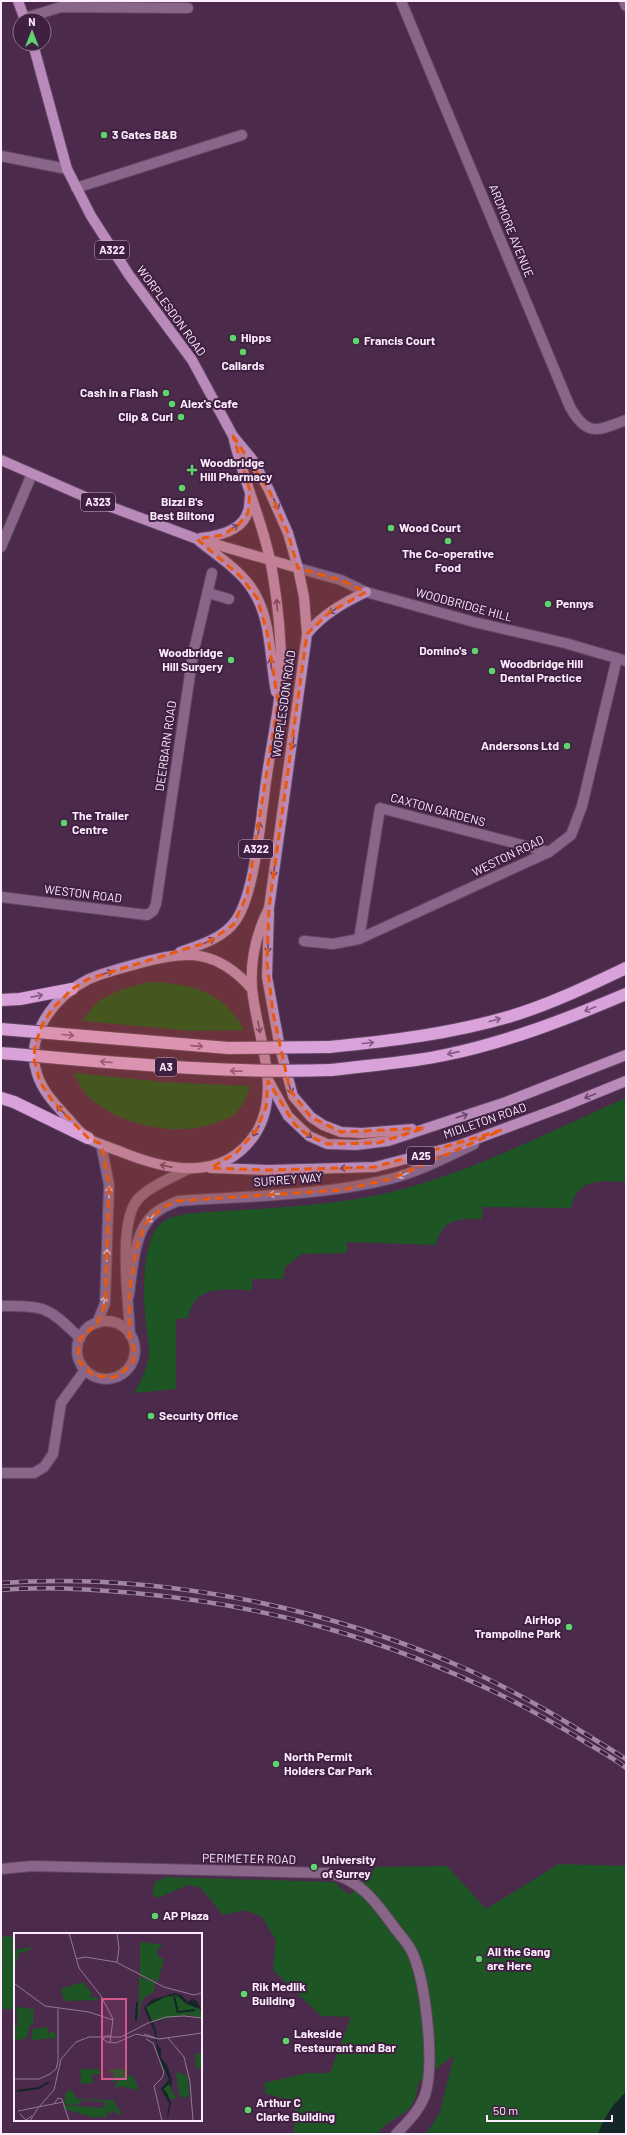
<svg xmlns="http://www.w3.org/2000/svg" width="627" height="2135" viewBox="0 0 627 2135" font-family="Barlow,sans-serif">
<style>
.green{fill:#1e5525}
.water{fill:#132628}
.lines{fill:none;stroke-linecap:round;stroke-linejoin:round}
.minor-casing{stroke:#614662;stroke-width:12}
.major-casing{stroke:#614662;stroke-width:12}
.highway-casing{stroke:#614662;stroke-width:14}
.minor{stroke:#8a658a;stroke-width:10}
.major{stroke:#ba8abb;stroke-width:10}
.highway{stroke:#daa2db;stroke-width:12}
.rail-casing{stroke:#a087a0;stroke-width:4.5}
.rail{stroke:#402041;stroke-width:3;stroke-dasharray:9;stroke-linecap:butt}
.highway-bridge-casing{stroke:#614662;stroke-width:14;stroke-linecap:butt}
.highway-bridge{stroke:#daa2db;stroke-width:12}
.oneway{stroke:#6b456c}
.oneway2{stroke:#855a86}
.oneway3{stroke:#cfb6cf}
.marked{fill:#e8590c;fill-opacity:0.2;stroke:#e8590c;stroke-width:3;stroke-dasharray:8 5;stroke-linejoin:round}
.poi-dot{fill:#5ed56c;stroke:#402041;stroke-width:1.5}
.labels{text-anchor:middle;stroke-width:4;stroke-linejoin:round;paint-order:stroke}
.shield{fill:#402041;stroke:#c4afc5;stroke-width:1}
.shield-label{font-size:11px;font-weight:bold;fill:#fdecfd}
.poi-label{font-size:12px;font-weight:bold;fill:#fdecfd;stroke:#402041;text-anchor:start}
.street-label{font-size:12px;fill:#fdecfd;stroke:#402041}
.inset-river{fill:none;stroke:#132628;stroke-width:2}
.inset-road{fill:none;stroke:#927893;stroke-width:1}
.view{fill:#d4588c;fill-opacity:0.15;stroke:#d4588c;stroke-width:2}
.inset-edge{fill:none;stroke:#fdecfd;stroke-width:2}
</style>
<rect width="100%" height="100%" fill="#4b2a4c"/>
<!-- green -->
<g class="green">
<path d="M149,982c40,1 75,9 95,48l-52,1 -110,-10 16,-20 22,-11z"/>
<path d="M74,1073l91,9 85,4c-3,11 -7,21 -16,29 -4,3 -10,4 -14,6 -40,18 -104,5 -134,-27 -5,-6 -9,-15 -12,-21z"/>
<path d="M626,1098v84c-25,-1 -48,-5 -55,26l-88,-1 -1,12c-24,0 -40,-1 -46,26l-89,-3v11l-45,1 -17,13 -2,12h-31v11c-28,0 -57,-7 -64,28l-12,1v70l-42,4c7,-13 15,-27 15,-43 0,-12 -4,-24 -4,-36 -2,-24 -3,-79 19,-93 6,-4 14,-5 20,-7 70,-6 143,-6 211,-23 77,-19 158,-61 231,-93z"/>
<path d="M559,1864l67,2v226c-13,12 -22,25 -28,42h-172l14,-22 14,-57 -36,28c-2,36 -25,29 -41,51h-83l1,-33 -29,-7 -2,-11 43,-10h23l21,-56 -30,-1 -48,-46 3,-30 -14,-23 -17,-7 -22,5 -22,-27 -13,-3 -30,13 -4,-2 -2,-5 3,-9 11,-5 168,5 15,13 27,-28 71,-1 39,43z"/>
<polygon points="1,1936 15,1937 15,2009 1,2009"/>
</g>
<!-- water -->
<path class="water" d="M626,2092v42h-28c6,-17 15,-30 28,-42z"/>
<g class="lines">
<defs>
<g id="minor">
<path d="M401,1l169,406c17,30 27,24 56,13"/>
<polyline points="624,1 626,6"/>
<polyline points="25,18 61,7 188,8"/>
<polyline points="1,156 67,169"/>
<polyline points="76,188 242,135"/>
<polyline points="1,547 32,474"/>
<polyline points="298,568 341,580 366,592 474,622 565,643 626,661"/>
<polyline points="208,593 229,599"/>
<polyline points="1,897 147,915 153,911 156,904 193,654 212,573"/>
<polyline points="359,939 380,808 549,852"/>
<polyline points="304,941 333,944 359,939 549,852 571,835 582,806 617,658"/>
<path d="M129,1295c3,-21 5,-56 18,-73 7,-11 19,-16 31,-21 70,-5 143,-5 212,-22 28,-7 57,-22 84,-35"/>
<path d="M1,1306c13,0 28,-1 41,3 15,5 27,19 38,29"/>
<circle cx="106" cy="1350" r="29"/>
<polyline points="97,1323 105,1303 109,1185 101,1144"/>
<path d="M130,1335c-1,-33 -13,-112 8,-136 12,-13 34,-21 50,-30"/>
<polyline points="1,1473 34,1473 44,1467 53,1454 61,1403 85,1370"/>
<path d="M1,1869l31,-3 296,7c32,6 48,29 66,54 7,9 15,17 19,27 13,30 22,111 12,141 -6,16 -17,27 -29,39"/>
</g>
<g id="major">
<polyline points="18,1 25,20"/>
<path d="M33,44l34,125 24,47 38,59 63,85 41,76 19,23 17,31 19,43 10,35 6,29 3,37 -38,274c-13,26 -19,51 -17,80 4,47 31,101 4,145 -33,51 -91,37 -137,18 -10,-4 -21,-7 -30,-12 -9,-5 -18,-18 -25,-25 -11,-12 -22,-24 -27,-40 -13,-38 17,-77 50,-94 16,-8 36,-12 53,-17 47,-13 77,-14 112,26"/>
<polyline points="1,460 90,499 197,539 298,568"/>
<path d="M201,538c17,-2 42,-7 47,-27 2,-4 1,-11 2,-16"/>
<path d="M199,541c17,14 38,27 51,45 22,30 19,71 26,106"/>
<path d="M307,634c15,-19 36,-31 59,-42"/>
<polyline points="269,912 267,977 280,1048 293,1096 311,1117 323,1125 341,1132 362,1133 412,1129"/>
<path d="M180,952c20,-7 44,-14 56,-32 20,-29 25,-108 31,-145 5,-36 14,-72 14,-108 0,-30 -3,-61 -8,-91 -7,-47 -28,-90 -39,-136"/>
<polyline points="268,1080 288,1116 309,1136 327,1144 356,1145 388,1141 506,1102 626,1055"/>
<polyline points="211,1168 269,1170 375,1167 460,1145 562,1107 626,1081"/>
</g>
<g id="highway">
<polyline points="1,1000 20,999 72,989"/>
<path d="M329,1047c61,-6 120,-13 179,-30 41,-12 80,-31 118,-49"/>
<path d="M331,1070c38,-5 77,-7 114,-15 63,-13 122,-36 181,-61"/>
<polyline points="1,1098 14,1102 88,1138"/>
</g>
</defs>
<!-- minor casing -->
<use href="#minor" class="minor-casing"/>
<!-- major casing -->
<use href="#major" class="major-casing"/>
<!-- highway casing -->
<use href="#highway" class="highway-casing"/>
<!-- minor -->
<use href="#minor" class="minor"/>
<!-- major -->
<use href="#major" class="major"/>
<!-- highway -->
<use href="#highway" class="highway"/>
<defs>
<g id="rail">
<path d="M1,1583c155,-11 321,23 463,85 57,25 109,58 162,91"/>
<path d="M1,1590c44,-4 89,-1 133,3 132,12 249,45 369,103 30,15 58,31 87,49 12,7 25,14 36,23"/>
</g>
</defs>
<!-- rail casing -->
<use href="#rail" class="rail-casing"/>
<!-- rail -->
<use href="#rail" class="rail"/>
<defs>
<g id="highway-bridge">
<polyline points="1,1029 228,1048 329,1047"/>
<path d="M1,1053c110,9 219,21 330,17"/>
</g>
</defs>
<!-- highway-bridge casing -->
<use href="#highway-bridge" class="highway-bridge-casing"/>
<!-- highway-bridge -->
<use href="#highway-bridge" class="highway-bridge"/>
</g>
<!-- one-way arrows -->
<defs><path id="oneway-shaft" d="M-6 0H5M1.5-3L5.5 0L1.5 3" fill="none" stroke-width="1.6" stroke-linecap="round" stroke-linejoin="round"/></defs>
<g class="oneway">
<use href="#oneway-shaft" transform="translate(276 504) rotate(66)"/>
<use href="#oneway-shaft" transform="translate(233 528) rotate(-34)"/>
<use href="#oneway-shaft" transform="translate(277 605) rotate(-95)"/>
<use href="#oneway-shaft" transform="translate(334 610) rotate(146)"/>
<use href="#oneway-shaft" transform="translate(271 664) rotate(-97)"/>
<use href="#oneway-shaft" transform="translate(293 743) rotate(98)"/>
<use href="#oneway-shaft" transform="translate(259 828) rotate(-81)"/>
<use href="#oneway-shaft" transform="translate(274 871) rotate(98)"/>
<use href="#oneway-shaft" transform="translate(209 941) rotate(-26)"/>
<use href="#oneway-shaft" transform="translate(268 947) rotate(92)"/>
<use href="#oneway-shaft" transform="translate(107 973) rotate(-18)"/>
<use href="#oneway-shaft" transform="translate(259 1027) rotate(80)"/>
<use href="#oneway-shaft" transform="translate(290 1088) rotate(72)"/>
<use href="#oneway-shaft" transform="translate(590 1096) rotate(158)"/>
<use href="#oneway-shaft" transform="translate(61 1110) rotate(-134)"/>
<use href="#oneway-shaft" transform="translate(462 1116) rotate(-17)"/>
<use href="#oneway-shaft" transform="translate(256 1131) rotate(121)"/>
<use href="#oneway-shaft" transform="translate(307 1134) rotate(35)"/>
<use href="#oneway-shaft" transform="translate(166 1166) rotate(-169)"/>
<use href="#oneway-shaft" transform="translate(346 1168) rotate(177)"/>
</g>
<g class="oneway2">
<use href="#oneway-shaft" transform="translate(37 996) rotate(-11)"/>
<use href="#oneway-shaft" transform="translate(590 1009) rotate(158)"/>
<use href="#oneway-shaft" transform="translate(495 1020) rotate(-15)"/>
<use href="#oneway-shaft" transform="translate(68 1035) rotate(5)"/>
<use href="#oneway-shaft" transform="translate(368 1043) rotate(-5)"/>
<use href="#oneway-shaft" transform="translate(197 1046) rotate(4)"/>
<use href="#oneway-shaft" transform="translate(453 1053) rotate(167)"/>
<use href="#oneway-shaft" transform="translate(106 1062) rotate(-175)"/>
<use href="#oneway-shaft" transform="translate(236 1071) rotate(-179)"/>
</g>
<g class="oneway3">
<use href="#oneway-shaft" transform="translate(403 1175) rotate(158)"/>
<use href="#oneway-shaft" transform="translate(109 1192) rotate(-89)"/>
<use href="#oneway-shaft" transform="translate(275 1194) rotate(176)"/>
<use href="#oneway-shaft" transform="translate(151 1218) rotate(134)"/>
<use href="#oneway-shaft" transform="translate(107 1255) rotate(-87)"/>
<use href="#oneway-shaft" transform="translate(104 1302) rotate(-79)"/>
</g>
<!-- marked area -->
<path class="marked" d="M233,436l36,54 19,43 10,35 43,12 25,12 -36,20 -23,22 -38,274 -2,54 6,51 17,77 21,27 30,15 84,-4 -47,15 -51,1 -18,-8 -14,-11 -27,-44 -2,26 -10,24 -20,22 -25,15 58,2 106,-3 127,-37 -111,49 -49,11 -164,11 -14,6 -17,15 -10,24 -8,49 1,40 5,18 -2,9 -13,13 -9,3 -18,-3 -13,-12 -2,-9 2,-16 17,-15 8,-20 4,-118 -8,-41 -13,-6 -35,-36 -13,-20 -6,-23 1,-15 8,-21 10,-15 19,-19 16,-10 120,-37 25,-17 14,-30 31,-193 -11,-70 -10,-34 -17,-22 -43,-37 26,-4 15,-10 10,-12 2,-22z"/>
<!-- markers -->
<g class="poi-dot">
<circle cx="104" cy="135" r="4"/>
<circle cx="233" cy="338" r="4"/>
<circle cx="356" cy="341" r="4"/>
<circle cx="243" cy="352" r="4"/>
<circle cx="166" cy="393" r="4"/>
<circle cx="172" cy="404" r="4"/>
<circle cx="181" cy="417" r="4"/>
<path d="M190 464h4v4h4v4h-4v4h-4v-4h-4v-4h4z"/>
<circle cx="182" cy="488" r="4"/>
<circle cx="391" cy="528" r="4"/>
<circle cx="448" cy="541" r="4"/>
<circle cx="548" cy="604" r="4"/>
<circle cx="475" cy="651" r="4"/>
<circle cx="231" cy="660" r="4"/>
<circle cx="492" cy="671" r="4"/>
<circle cx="567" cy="746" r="4"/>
<circle cx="64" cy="823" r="4"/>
<circle cx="151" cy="1416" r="4"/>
<circle cx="569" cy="1627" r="4"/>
<circle cx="276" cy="1764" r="4"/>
<circle cx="314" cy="1867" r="4"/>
<circle cx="155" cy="1916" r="4"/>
<circle cx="479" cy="1959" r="4"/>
<circle cx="244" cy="1994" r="4"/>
<circle cx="286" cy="2041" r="4"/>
<circle cx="248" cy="2110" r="4"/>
</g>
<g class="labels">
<!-- shield labels -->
<g class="shield">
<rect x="95" y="241" width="34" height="18" rx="3"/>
<rect x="81" y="493" width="34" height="18" rx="3"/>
<rect x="239" y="840" width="34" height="18" rx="3"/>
<rect x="155" y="1058" width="22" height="18" rx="3"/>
<rect x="407" y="1147" width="28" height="18" rx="3"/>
</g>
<g class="shield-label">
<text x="112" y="254">A322</text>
<text x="98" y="506">A323</text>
<text x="256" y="853">A322</text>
<text x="166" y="1071">A3</text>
<text x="421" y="1160">A25</text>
</g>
<!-- poi labels -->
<g class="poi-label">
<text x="112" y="139">3 Gates B&amp;B</text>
<text x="241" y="342">Hipps</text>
<text x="364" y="345">Francis Court</text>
<text x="243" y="370" text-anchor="middle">Callards</text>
<text x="158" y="397" text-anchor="end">Cash in a Flash</text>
<text x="180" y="408">Alex's Cafe</text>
<text x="173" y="421" text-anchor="end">Clip &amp; Curl</text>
<text x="200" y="467">Woodbridge<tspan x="200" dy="14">Hill Pharmacy</tspan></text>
<text x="182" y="506" text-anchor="middle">Bizzi B's<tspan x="182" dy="14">Best Biltong</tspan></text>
<text x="399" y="532">Wood Court</text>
<text x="448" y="558" text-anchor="middle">The Co-operative<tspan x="448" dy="14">Food</tspan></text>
<text x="556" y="608">Pennys</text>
<text x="467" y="655" text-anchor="end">Domino's</text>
<text x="223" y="657" text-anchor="end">Woodbridge<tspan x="223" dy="14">Hill Surgery</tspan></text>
<text x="500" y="668">Woodbridge Hill<tspan x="500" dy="14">Dental Practice</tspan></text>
<text x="559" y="750" text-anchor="end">Andersons Ltd</text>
<text x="72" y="820">The Trailer<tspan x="72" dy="14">Centre</tspan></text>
<text x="159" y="1420">Security Office</text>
<text x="561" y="1624" text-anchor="end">AirHop<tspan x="561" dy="14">Trampoline Park</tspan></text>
<text x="284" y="1761">North Permit<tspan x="284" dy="14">Holders Car Park</tspan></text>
<text x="322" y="1864">University<tspan x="322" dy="14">of Surrey</tspan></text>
<text x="163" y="1920">AP Plaza</text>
<text x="487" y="1956">All the Gang<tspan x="487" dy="14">are Here</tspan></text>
<text x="252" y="1991">Rik Medlik<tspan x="252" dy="14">Building</tspan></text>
<text x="294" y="2038">Lakeside<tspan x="294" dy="14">Restaurant and Bar</tspan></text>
<text x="256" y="2107">Arthur C<tspan x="256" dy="14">Clarke Building</tspan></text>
</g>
<!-- street labels -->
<g class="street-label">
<text transform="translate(511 231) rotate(68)" y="4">ARDMORE AVENUE</text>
<text transform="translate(171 311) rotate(54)" y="4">WORPLESDON ROAD</text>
<text transform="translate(464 605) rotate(15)" y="4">WOODBRIDGE HILL</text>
<text transform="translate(284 704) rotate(-82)" y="4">WORPLESDON ROAD</text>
<text transform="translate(166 746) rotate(-82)" y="4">DEERBARN ROAD</text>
<text transform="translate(438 810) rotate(15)" y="4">CAXTON GARDENS</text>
<text transform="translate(508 856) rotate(-26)" y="4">WESTON ROAD</text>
<text transform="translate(83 894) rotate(7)" y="4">WESTON ROAD</text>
<text transform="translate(485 1121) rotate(-19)" y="4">MIDLETON ROAD</text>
<text transform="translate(288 1180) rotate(-4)" y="4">SURREY WAY</text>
<text transform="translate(249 1859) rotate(1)" y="4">PERIMETER ROAD</text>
</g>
</g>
<!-- overview -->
<g transform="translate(14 1933)">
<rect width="188" height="188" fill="#4b2a4c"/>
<path d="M126,9l23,3 -6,5 1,7 6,2 -6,23 -18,-7zM18,14l-2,3 -11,3 -5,18v-21zM125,43l16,7 -1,9 -9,5 -4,6 -3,23zM68,49l10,11 -2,5 6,-1 3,3 -35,1 -3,-12zM163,62l8,8 17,7v8l-13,-3 -38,6 -5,-9 2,-7 17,-8zM2,74l18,2 -1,16h-3l-3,13 -9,2h-4v-14h4zM33,94l2,9 1,-4h4l3,6 -26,2 2,-11zM188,120v15h-6l-1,-14zM66,136h16l7,3v2h-11l1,9 -12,1zM105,136h9l-1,6 7,2 5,13 -13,-2 -1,-2 -10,2 4,-11 -6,6 -1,-6 3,-2 -7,-5zM162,139l12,4 1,20 -7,2 -3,-4zM156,151l2,7 5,8h-7l-7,-8 1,-4zM58,157l5,9 36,1 9,14h-6l-2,-4 -4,4 -3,-4v8l-6,-2 -5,2 -32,-9v-4l40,3 1,-6h-3l-19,-2 -6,5 -13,-1 2,-12z" fill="#1e5525"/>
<path d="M161,60l6,2 7,7 4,-3 4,1 6,10 -15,-6 -11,-9 -11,2 -19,10 10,23 1,13 4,7v8l6,7 5,15 -1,9 -1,-5 -7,5 4,4 4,10 -4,18 2,-18 -8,-14 8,-10 -10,-20 -5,-28 -10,-23 7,-8z" fill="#132628"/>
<path class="inset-river" d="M160,63l4,17M165,79l16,-2M122,88l1,-19M3,158l22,-3 10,-6"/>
<path class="inset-road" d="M55,0l10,35 22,28 12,23 -3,24M103,0l2,15 -2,14M62,26l9,-2 31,5 48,25 30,8 8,-2M1,51l30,22 44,6 24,8M130,101l12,4M97,103h-6l-2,3 4,3 9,1 20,-9 23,5 43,-6M154,105l16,19 6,25 3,39M132,106l7,4 11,29 -2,6 -8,8 8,35M0,146h25l11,-5 6,-5 2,-8v-52M40,171l4,-6 4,1 7,22M4,178l45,-9M6,181l6,6 6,-4M16,188l8,-13 16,-18 7,-31 15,-17 13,-5h32l27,-14 18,-6 18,-1 18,2"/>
<path class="view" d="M88,66h24v80h-24z"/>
<rect width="188" height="188" class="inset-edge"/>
</g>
<!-- border -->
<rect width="627" height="2135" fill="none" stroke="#fdecfd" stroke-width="4"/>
<!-- north arrow -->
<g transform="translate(32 32)"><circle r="19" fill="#402041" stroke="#8c728c"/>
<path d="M0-3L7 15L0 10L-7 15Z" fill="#5ed56c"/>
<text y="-6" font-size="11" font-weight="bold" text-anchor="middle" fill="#fdecfd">N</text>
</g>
<!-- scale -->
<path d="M487 2115v6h125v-6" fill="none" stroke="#fdecfd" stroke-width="2"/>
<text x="493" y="2115" font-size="12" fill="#fdecfd" stroke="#402041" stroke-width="3" paint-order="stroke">50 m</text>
</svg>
